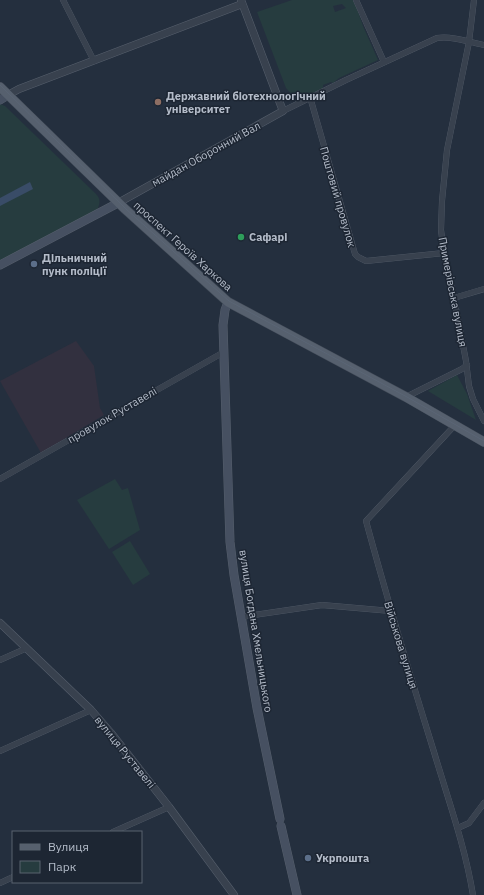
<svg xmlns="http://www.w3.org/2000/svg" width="484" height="895" viewBox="0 0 484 895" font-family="'IBM Plex Sans',sans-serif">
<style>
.medical{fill:#32303f}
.green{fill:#263c3f;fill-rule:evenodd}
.water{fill:#394c67}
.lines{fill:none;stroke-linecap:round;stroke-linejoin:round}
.minor-casing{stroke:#565f6c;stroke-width:6}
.tertiary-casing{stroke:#565f6c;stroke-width:8}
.secondary-casing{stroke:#565f6c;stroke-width:9}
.primary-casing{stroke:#414a57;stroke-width:10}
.minor{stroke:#38414e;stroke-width:5.5}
.tertiary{stroke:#38414e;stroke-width:7}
.secondary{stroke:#465061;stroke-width:8}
.primary{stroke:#56606e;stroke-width:9}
.tram{stroke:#5a6575;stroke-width:1}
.education-dot{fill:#8d6e63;stroke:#1d2633;stroke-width:1.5}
.leisure-dot{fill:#2e9e5b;stroke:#1d2633;stroke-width:1.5}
.service-dot{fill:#5c6f8a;stroke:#1d2633;stroke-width:1.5}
.labels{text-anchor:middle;stroke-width:3;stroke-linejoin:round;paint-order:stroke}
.poi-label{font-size:11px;font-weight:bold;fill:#b4bcc9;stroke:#1d2633;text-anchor:start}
.street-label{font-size:11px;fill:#b4bcc9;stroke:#1d2633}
</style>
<rect width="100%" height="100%" fill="#242f3e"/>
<!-- medical -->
<polygon class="medical" points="76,341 94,366 100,408 104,415 41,453 0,381"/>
<!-- green -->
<g class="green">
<path d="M292,0h62l9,26 15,34 -39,18 -6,5 -2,-1 -8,3v3l-18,10 -2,-4c-8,3 -12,0 -17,-6l-29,-76zM342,4l4,4 -11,4 -2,-6z"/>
<path d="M0,104l5,2 91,88c5,5 4,10 1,16l-97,51z"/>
<polygon points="457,375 467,394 476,420 428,391"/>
<polygon points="115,479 122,490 128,488 140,530 109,549 77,500"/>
<polygon points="130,541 150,574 133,585 112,552"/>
</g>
<!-- water -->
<polygon class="water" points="30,182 33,189 0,206 0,198"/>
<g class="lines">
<defs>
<g id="minor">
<polyline points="63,0 94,61"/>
<polyline points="356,0 384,62"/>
<polyline points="474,0 469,42 447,150 442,201 441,230 444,253 454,298 466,361 469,386 473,399 484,421"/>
<polyline points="310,97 355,254 358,257 366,261 444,253"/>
<path d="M283,111l63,-31 91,-42c17,-2 31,4 47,7"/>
<polyline points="454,298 484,289"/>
<polyline points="406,397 462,369 467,365"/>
<path d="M455,425l-89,96c21,77 44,154 68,231 14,47 31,94 39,143"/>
<polyline points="0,479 224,352"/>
<polyline points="241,617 322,605 391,611"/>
<polyline points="0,660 27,648"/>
<polyline points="0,751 91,710"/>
<polyline points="458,828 469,823 484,803"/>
<polyline points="113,832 169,807"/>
<polyline points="0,883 13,877"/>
</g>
<g id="tertiary">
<polyline points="8,95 19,89 242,4"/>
<polyline points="118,203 283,111 241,0"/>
<polyline points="0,623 91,710 111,733 169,807 234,895"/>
</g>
<g id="secondary">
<polyline points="0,100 8,95"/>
<polyline points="0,265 118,203"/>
<polyline points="228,302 225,310 223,325 230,542 234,575 257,708 280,819"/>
<polyline points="281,826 297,895"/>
</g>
<polyline id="primary" points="0,87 125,209 228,302 406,397 484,442"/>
</defs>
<!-- minor casing -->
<use href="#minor" class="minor-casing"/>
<!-- tertiary casing -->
<use href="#tertiary" class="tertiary-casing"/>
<!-- secondary casing -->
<use href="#secondary" class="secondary-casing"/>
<!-- primary casing -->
<use href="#primary" class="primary-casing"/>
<!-- minor -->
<use href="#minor" class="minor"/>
<!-- tertiary -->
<use href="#tertiary" class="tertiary"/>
<!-- secondary -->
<use href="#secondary" class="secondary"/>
<!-- primary -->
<use href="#primary" class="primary"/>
<!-- tram -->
<polyline class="tram" points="0,85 126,209 229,301 407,397 484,441"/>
</g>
<!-- markers -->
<circle class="education-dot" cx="158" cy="102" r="4"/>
<circle class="leisure-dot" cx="241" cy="237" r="4"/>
<g class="service-dot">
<circle cx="34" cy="264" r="4"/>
<circle cx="308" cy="858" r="4"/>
</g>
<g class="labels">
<!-- poi labels -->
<g class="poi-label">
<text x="166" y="100">Державний біотехнологічний<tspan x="166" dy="13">університет</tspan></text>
<text x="249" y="241">Сафарі</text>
<text x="42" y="262">Дільничний<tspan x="42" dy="13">пунк поліції</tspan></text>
<text x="316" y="862">Укрпошта</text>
</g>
<!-- street labels -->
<g class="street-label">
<text transform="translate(206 154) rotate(-29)" y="4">майдан Оборонний Вал</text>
<text transform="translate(338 197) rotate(74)" y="4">Поштовий провулок</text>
<text transform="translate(183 246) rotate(42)" y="4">проспект Героїв Харкова</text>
<text transform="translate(453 292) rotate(79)" y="4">Примерівська вулиця</text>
<text transform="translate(112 415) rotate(-30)" y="4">провулок Руставелі</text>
<text transform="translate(256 631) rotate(81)" y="4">вулиця Богдана Хмельницького</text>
<text transform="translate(401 645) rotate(73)" y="4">Військова вулиця</text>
<text transform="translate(125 752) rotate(51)" y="4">вулиця Руставелі</text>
</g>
</g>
<!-- legend -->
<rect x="12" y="831" width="130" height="52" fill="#1d2633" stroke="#59626f"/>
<rect x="20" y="844" width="20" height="6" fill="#56606e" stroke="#59626f"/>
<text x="48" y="851" font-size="12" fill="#b4bcc9">Вулиця</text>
<rect x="20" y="861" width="20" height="12" fill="#263c3f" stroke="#59626f"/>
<text x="48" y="871" font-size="12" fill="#b4bcc9">Парк</text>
</svg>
